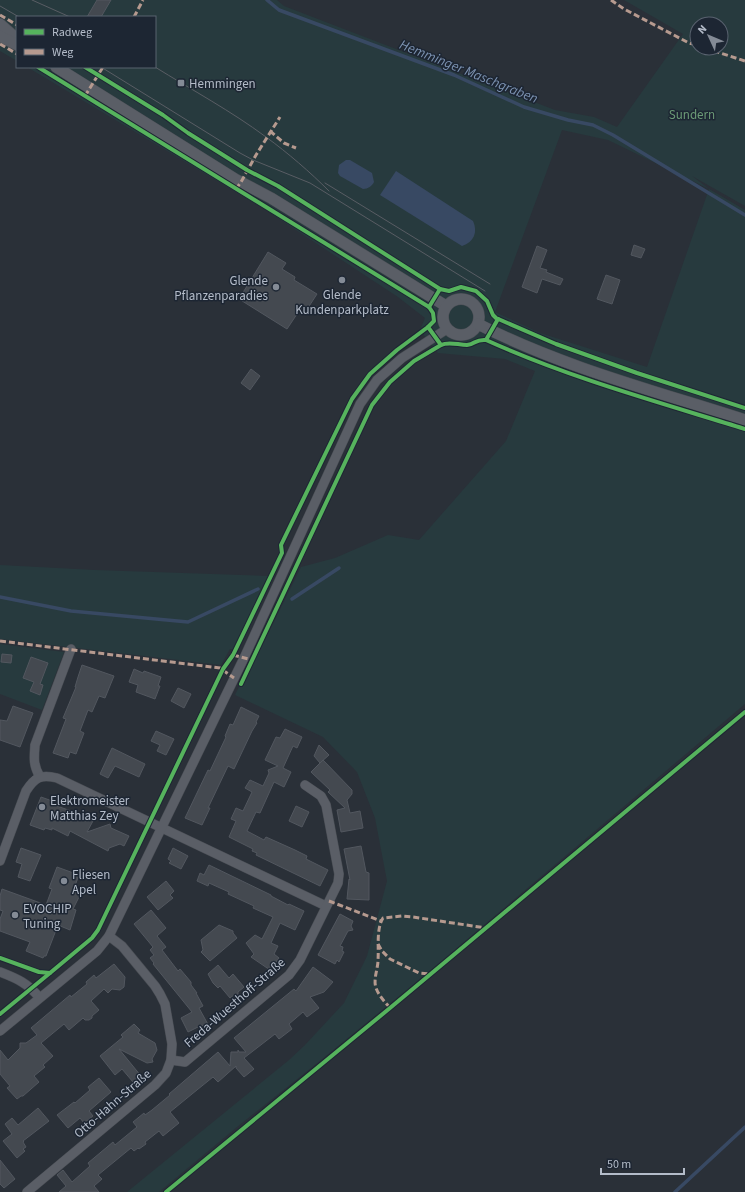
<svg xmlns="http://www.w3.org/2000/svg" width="745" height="1192" viewBox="0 0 745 1192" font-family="'Source Sans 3',sans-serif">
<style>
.green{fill:#273a3e;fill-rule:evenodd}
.water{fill:#384963}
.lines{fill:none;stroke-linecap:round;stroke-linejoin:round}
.stream{stroke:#384963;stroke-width:3.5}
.building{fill:#444950;stroke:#52575f}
.minor-casing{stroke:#484c53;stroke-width:10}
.tertiary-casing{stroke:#484c53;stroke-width:12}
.minor{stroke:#5a5e66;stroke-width:9}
.tertiary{stroke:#5a5e66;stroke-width:11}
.tram{stroke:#595d64;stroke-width:1}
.quiet{stroke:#b69a8f;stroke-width:3;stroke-dasharray:6 3;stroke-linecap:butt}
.cycleway-casing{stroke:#1d2633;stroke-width:6}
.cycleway{stroke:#56b35d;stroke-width:4}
.poi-dot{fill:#848b96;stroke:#1d2633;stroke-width:1.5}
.labels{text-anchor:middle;stroke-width:3;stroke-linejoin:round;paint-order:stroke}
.poi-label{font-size:13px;fill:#b4bcc9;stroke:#1d2633;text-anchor:start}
.park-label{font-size:13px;fill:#6b9a76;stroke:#1d2633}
.street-label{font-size:13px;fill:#b4bcc9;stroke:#1d2633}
.water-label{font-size:14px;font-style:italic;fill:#7c92b1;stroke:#1d2633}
</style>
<rect width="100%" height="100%" fill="#2a3038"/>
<!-- green -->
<g class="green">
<path d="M0,0h277l7,6 271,104 39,7 23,10 66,-93 -59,-34h121v206l-53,-30 17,13 36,21v494l-319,270 -110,90 -79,63 -78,65h-32l162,-132 16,-15 39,-42 23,-47 20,-75 -12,-63 -18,-46 -34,-35 -88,-42 21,-43h3l42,-85 34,-9 53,-23 31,5 87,-99 29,-70 -30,-12 -67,-6 -18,-23 5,-12 -27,-21 -134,-88 -237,-142h128v-50h-138v44l-17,-10zM697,24h24v24h-24zM562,130l46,10 101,49 -62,178 -107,-34 -45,-21z"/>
<polygon points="0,565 95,570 269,576 254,610 235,649 230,649 221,665 0,639"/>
<polygon points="0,644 64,652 42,710 0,694"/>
</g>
<!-- water -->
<g class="water">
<path d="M346,160h4l22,13 2,9c-2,4 -6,7 -11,7l-23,-13 -2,-3 1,-8z"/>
<path d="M396,171l77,50c5,11 1,21 -11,25l-82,-51z"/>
</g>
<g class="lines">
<!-- stream -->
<g class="stream">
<polyline points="267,0 279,10 454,75 524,107 568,120 593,125 613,135 745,215"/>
<polyline points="0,597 71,611 188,622 258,589"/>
<polyline points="292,599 339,568"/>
<polyline points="675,1192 745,1127"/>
</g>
</g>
<!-- building -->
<g class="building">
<polygon points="97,0 111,0 101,17 87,17"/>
<polygon points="634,245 645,249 641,258 631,255"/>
<polygon points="537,246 547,250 540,268 547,270 546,272 563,279 560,285 542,279 537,293 522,287"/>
<polygon points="268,252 286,263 282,269 295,277 294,280 317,294 304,314 299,311 287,329 239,299"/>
<polygon points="606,275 620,280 612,304 597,299"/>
<polygon points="251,369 260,376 250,390 241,383"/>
<polygon points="2,654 12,655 11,663 1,662"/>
<polygon points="31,657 48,663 40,684 43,685 40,695 30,691 34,682 23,678"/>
<polygon points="82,665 114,676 105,698 99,696 92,712 88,710 80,731 84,733 76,754 70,752 68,758 53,753 66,719 63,718 76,687 75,687 78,677"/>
<polygon points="134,669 143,673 144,671 161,677 158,686 160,686 155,699 136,692 138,685 129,682"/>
<polygon points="178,688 191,694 184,708 171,701"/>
<polygon points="13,706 33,713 20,747 0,740 0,720 7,721"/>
<polygon points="241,707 259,716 256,722 257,723 252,731 234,769 228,766 208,808 210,808 202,825 185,818 208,770 210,771 226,737 225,736 230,724 233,725"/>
<polygon points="285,729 302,737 297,748 293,746 283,768 291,772 284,787 274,782 260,813 256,812 247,831 264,840 266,837 295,850 307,856 306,859 328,870 320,886 256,855 257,853 252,851 253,849 229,837 236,821 231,819 236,808 243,811 252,792 245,788 250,780 263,786 269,773 268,770 278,766 265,760 276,737 280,738"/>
<polygon points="156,731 174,739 166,755 157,751 160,745 151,741"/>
<polygon points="319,745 329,755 320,763 314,756"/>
<polygon points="112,748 145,764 139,777 115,766 108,778 100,774"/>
<polygon points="323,760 352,790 352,794 347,800 350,813 360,811 363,828 341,832 337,810 345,808 328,792 330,790 311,772"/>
<polygon points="41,797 55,802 54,805 77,813 93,821 87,832 110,824 111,828 129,836 124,846 120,844 109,848 108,851 70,831 68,836 52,828 52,830 45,828 44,830 30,825"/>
<polygon points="296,806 309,812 302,827 289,821"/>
<polygon points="361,846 366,872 369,873 369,900 347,899 349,879 350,880 344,849"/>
<polygon points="21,848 41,855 30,881 18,877 22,864 16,862"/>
<polygon points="173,848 188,856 181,869 169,863 171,861 168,859"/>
<polygon points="209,865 271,895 271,896 288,905 289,904 304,911 295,930 280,923 271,943 278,946 274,954 279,958 270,970 251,957 254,954 246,943 255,935 262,939 273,917 253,908 254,906 228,894 229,892 209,883 208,886 197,881 200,873 204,875"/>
<polygon points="57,867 79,875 73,891 80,895 73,909 76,910 70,930 58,925 46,956 44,956 43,958 26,951 30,942 0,931 0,919 3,911 0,910 0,896 2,889 46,905 52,889 49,888"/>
<polygon points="166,881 174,891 170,895 173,898 158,910 147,897"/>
<polygon points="151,910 166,928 157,936 166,947 162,950 178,971 180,969 191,982 191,985 197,993 196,993 203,1006 199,1008 210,1028 206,1030 202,1025 188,1032 181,1018 192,1012 153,964 154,963 150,958 154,955 150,950 153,947 134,924"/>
<polygon points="340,914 353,921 351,926 353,930 348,931 340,946 343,947 342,951 344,952 339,962 337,960 335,964 318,955"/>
<polygon points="219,925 233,931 233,933 237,938 210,961 201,952 203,950 201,940"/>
<polygon points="114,964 125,977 124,987 120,990 112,989 108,993 104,989 91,1001 99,1010 92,1016 92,1018 89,1020 85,1020 83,1018 69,1030 64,1024 41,1043 53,1056 43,1065 45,1067 34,1076 39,1082 23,1096 21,1096 17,1099 7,1088 10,1086 0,1074 0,1050 8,1060 20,1048 20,1043 26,1043 37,1035 31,1028 70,995 71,997 87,984 86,982 94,975 96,978"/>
<polygon points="218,965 229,978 233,974 244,987 238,992 238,996 234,995 230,998 220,986 218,988 213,983 208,974"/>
<polygon points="313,967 333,982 324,992 310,997 319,1008 307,1017 303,1012 289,1024 292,1029 279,1039 275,1034 244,1058 254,1069 244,1077 236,1068 236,1066 218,1082 213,1077 192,1094 170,1112 179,1123 163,1136 159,1131 145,1142 146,1144 139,1149 138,1148 134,1151 131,1148 98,1175 102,1179 94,1186 99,1192 59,1192 66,1186 57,1175 63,1170 72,1182 90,1166 88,1163 113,1142 115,1145 137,1127 133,1122 144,1113 145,1115 152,1110 170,1095 169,1094 218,1052 230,1066 231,1052 238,1052 238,1050 239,1052 246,1052 234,1038 294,989 296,991"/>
<polygon points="134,1024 140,1030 138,1033 155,1043 157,1050 152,1059 153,1062 147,1063 119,1049 141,1076 133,1082 122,1069 115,1075 100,1056 123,1037 121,1035"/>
<polygon points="99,1078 111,1092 89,1111 93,1116 84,1123 80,1118 68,1128 57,1115 74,1102 75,1103 90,1090 88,1087"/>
<polygon points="38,1108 49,1121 23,1141 24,1141 23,1142 26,1147 23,1149 25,1151 17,1158 3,1141 12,1134 5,1124 12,1118 18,1125"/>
<polygon points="0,1160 15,1179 4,1188 0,1184"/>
</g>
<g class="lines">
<defs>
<g id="minor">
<path d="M40,777c-7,-12 -6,-19 -5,-32l36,-96"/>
<path d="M0,861l26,-70c9,-14 15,-17 31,-13l269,128"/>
<path d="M0,972c18,7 27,11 39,25"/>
<polyline points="0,1031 97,951 109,936 244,658 360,404 377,380 402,358 447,329"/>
<polyline points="171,1060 185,1062 289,975 300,960 338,883 339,874 326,805 321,796 305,785"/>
<polyline points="27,1192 155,1085 166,1073 171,1060 172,1044 165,1004 160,994 155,986 122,946 109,936"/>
</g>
<g id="tertiary">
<polyline points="0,24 17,39"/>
<polyline points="0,36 17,45"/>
<polyline points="56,67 235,179 271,198 446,306"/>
<circle cx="461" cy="317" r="18"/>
<path d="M478,324c84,43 177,67 267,96"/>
</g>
</defs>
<!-- minor casing -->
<use href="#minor" class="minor-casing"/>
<!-- tertiary casing -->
<use href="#tertiary" class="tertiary-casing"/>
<!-- minor -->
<use href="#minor" class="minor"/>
<!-- tertiary -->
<use href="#tertiary" class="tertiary"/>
<!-- tram -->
<g class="tram">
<polyline points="32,0 70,17"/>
<polyline points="0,6 19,17"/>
<polyline points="101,67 240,153 253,160 310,183 485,291"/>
<path d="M155,67c37,23 76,44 111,70 22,16 44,35 63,54"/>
<polyline points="325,183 490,284"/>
</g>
<!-- quiet -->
<g class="quiet">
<polyline points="611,0 624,9 689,43 697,45"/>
<polyline points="0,15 17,25"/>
<polyline points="134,17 143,0"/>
<polyline points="0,44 17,54"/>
<polyline points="705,48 745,61"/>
<polyline points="85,96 103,67"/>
<polyline points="270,131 284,143 296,148"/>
<polyline points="236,189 241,182 256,155 280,117"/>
<polyline points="0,641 220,668 234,678"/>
<polyline points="233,655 252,660"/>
<polyline points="329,901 381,921"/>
<polyline points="378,944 382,951 390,959 419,973 431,974"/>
<path d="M390,1008c-5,-6 -11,-12 -14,-20 -3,-9 2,-19 2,-28 1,-12 -2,-31 5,-42l19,-2 11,1 73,11"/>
</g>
<defs>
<g id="cycleway">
<path d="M38,67l391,240 4,6 1,8 -6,6 13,18c8,-4 17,0 26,0 9,-1 8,-6 19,-5l12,-21"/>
<polyline points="85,67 163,115 188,133 247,170 278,186 440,289"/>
<polyline points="429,307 440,289 449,291 461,287 476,291 487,301 493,315 496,318 556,344 637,373 745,408"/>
<path d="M486,340c84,38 172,62 259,89"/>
<polyline points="241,684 372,405 390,382 414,361 441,345"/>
<polyline points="0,958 39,972 50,973 92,938 98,930 211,694 223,669 233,655 282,553 281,545 352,399 370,374 397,350 428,327"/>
<polyline points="0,1014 50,973"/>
<polyline points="166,1192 390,1008 745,712"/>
</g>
</defs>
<!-- cycleway casing -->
<use href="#cycleway" class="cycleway-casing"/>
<!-- cycleway -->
<use href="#cycleway" class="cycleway"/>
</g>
<!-- markers -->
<g class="poi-dot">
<rect x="177" y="79" width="8" height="8" rx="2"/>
<circle cx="342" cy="280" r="4"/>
<circle cx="276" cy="287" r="4"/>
<circle cx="42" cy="807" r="4"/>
<circle cx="64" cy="881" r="4"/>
<circle cx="15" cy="915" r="4"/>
</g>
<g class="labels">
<!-- poi labels -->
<g class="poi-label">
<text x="189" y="88">Hemmingen</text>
<text x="268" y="285" text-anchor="end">Glende<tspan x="268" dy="15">Pflanzenparadies</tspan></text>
<text x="342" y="299" text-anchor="middle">Glende<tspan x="342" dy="15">Kundenparkplatz</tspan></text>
<text x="50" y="805">Elektromeister<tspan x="50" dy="15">Matthias Zey</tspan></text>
<text x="72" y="879">Fliesen<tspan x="72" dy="15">Apel</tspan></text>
<text x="23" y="913">EVOCHIP<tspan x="23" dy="15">Tuning</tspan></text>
</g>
<!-- park labels -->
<g class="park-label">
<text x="692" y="119">Sundern</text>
</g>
<!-- street labels -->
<g class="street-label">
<text transform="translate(234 1002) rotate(-41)" y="5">Freda-Wuesthoff-Straße</text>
<text transform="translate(112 1103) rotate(-41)" y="5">Otto-Hahn-Straße</text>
</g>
<!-- water labels -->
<g class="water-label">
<text transform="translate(469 71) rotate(22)" y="5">Hemminger Maschgraben</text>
</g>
</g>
<!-- legend -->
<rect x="16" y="16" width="140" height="52" fill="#1d2633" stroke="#59626f"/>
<rect x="24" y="29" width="20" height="6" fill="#56b35d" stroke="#59626f"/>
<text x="52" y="36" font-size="12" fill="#b4bcc9">Radweg</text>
<rect x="24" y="49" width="20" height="6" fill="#b69a8f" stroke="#59626f"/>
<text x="52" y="56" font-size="12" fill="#b4bcc9">Weg</text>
<!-- north arrow -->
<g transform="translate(709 36) rotate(314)"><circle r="19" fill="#1d2633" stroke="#59626f"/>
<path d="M0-3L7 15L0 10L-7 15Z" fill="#848b96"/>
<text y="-6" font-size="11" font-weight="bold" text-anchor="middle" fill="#b4bcc9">N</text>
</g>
<!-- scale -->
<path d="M601 1168v6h83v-6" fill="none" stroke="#b4bcc9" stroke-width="2"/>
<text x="607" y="1168" font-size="12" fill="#b4bcc9" stroke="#1d2633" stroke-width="3" paint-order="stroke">50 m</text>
</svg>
